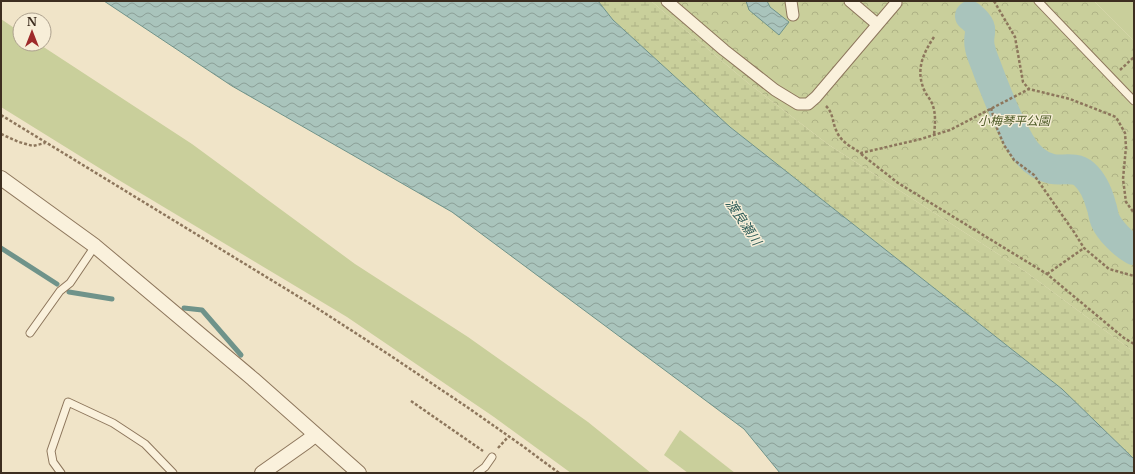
<svg xmlns="http://www.w3.org/2000/svg" width="1135" height="474" viewBox="0 0 1135 474" font-family="'Libre Baskerville','Noto Sans JP',serif">
<style>
.green{fill:#c9cf9b}
.wetland{fill:url(#wetland-marsh)}
.park{fill:url(#park-crowns)}
.water{fill:url(#water-waves);stroke:#6f938a}
.lines{fill:none;stroke-linecap:round;stroke-linejoin:round}
.stream{stroke:#6f938a;stroke-width:5}
.river{stroke:#a9c4bc;stroke-width:30}
.service-casing{stroke:#8d765c;stroke-width:9}
.pedestrian-casing{stroke:#8d765c;stroke-width:13}
.minor-casing{stroke:#8d765c;stroke-width:16}
.path{stroke:#8d765c;stroke-width:2.5;stroke-dasharray:3 2;stroke-linecap:butt}
.service{stroke:#faf1dc;stroke-width:7}
.pedestrian{stroke:#faf1dc;stroke-width:11}
.minor{stroke:#faf1dc;stroke-width:14}
.labels{text-anchor:middle;stroke-width:3;stroke-linejoin:round;paint-order:stroke}
.park-label{font-size:12px;font-style:italic;fill:#4d5a26;stroke:#f7eed8}
.water-label{font-size:13px;font-style:italic;fill:#2f5d5a;stroke:#f7eed8}
</style>
<defs>
<pattern id="wetland-marsh" width="20" height="14" patternUnits="userSpaceOnUse"><rect width="20" height="14" fill="#c9cf9b"/><path d="M1 5h8M5 5V1M11 12h8M15 12V8" fill="none" stroke="#aeb285"/></pattern>
<pattern id="park-crowns" width="20" height="18" patternUnits="userSpaceOnUse"><rect width="20" height="18" fill="#c9cf9b"/><path d="M2 6a3 3 0 1 1 6 0M12 15a3 3 0 1 1 6 0" fill="none" stroke="#aeb285"/></pattern>
<pattern id="water-waves" width="16" height="10" patternUnits="userSpaceOnUse"><rect width="16" height="10" fill="#a9c4bc"/><path d="M0 5q4-4 8 0t8 0" fill="none" stroke="#8ba098"/></pattern>
</defs>
<rect width="100%" height="100%" fill="#f0e4c8"/>
<!-- green -->
<g class="green">
<polygon points="1094,1 1134,1 1134,41"/>
<polygon points="1,19 20,32 20,44 39,44 192,144 355,264 468,337 588,422 651,473 571,473 494,417 347,317 117,179 1,107"/>
<polygon points="680,430 735,473 688,473 664,455"/>
</g>
<!-- wetland -->
<polygon class="wetland" points="598,1 651,1 748,83 829,145 1026,272 1134,352 1134,459 1062,389 730,127 613,20"/>
<!-- park -->
<polygon class="park" points="651,1 1094,1 1134,41 1134,352 1026,272 829,145 748,83"/>
<!-- water -->
<g class="water">
<polygon points="104,1 598,1 613,20 730,127 1062,389 1134,459 1134,473 780,473 744,429 452,212 232,86"/>
<polygon points="746,1 767,1 770,7 789,22 779,35 749,10"/>
</g>
<g class="lines">
<!-- stream -->
<g class="stream">
<polyline points="1,248 57,284"/>
<polyline points="69,292 112,299"/>
<polyline points="184,308 202,310 241,355"/>
</g>
<!-- river -->
<path class="river" d="M970,16c18,15 6,15 10,32 2,9 5,14 8,23 9,24 19,49 32,72 7,12 17,23 32,26 10,2 23,-3 32,5 9,8 14,20 17,31 2,5 2,10 4,15 5,11 18,24 29,30"/>
<defs>
<g id="service">
<polyline points="1038,1 1134,101"/>
<polyline points="30,333 60,291 70,283 95,246"/>
<polyline points="61,473 53,462 51,451 68,402 113,423 145,444 173,473"/>
<polyline points="477,473 485,467 492,457"/>
</g>
<g id="pedestrian">
<polyline points="667,1 724,50 775,90 798,104 808,104 816,97 896,3"/>
<polyline points="791,1 793,15"/>
<polyline points="850,1 877,24"/>
</g>
<g id="minor">
<polyline points="1,178 95,246 253,379 359,473"/>
<polyline points="262,473 306,442 315,435"/>
</g>
</defs>
<!-- service casing -->
<use href="#service" class="service-casing"/>
<!-- pedestrian casing -->
<use href="#pedestrian" class="pedestrian-casing"/>
<!-- minor casing -->
<use href="#minor" class="minor-casing"/>
<!-- path -->
<g class="path">
<polyline points="994,1 1015,37 1023,82 1029,89"/>
<path d="M934,37c-10,15 -18,31 -11,50 2,7 8,12 10,19 3,9 2,19 1,29"/>
<polyline points="1120,70 1134,57"/>
<path d="M826,106c8,8 6,17 11,26 4,10 16,16 24,21l60,-14 29,-9 79,-41 41,10 46,18 9,16 1,14 -3,32 3,23 8,11"/>
<polyline points="991,108 996,126 1004,145 1014,160 1034,175 1074,232 1084,248 1109,269 1134,276"/>
<polyline points="1,115 309,303 388,354 467,407 524,447 559,473"/>
<polyline points="1,134 19,142 33,146 45,143"/>
<polyline points="861,154 898,183 1047,274 1124,338 1134,344"/>
<polyline points="1047,274 1084,248"/>
<polyline points="411,401 483,451"/>
<polyline points="498,448 508,437"/>
</g>
<!-- service -->
<use href="#service" class="service"/>
<!-- pedestrian -->
<use href="#pedestrian" class="pedestrian"/>
<!-- minor -->
<use href="#minor" class="minor"/>
</g>
<g class="labels">
<!-- park labels -->
<g class="park-label">
<text x="1014" y="125">小梅琴平公園</text>
</g>
<!-- water labels -->
<g class="water-label">
<text transform="translate(744 222) rotate(56)" y="5">渡良瀬川</text>
</g>
</g>
<!-- border -->
<rect width="1135" height="474" fill="none" stroke="#3d2e20" stroke-width="4"/>
<!-- north arrow -->
<g transform="translate(32 32)"><circle r="19" fill="#f7eed8" stroke="#ada18e"/>
<path d="M0-3L7 15L0 10L-7 15Z" fill="#9e2a2b"/>
<text y="-6" font-size="11" font-weight="bold" text-anchor="middle" fill="#3d2e20">N</text>
</g>
</svg>
